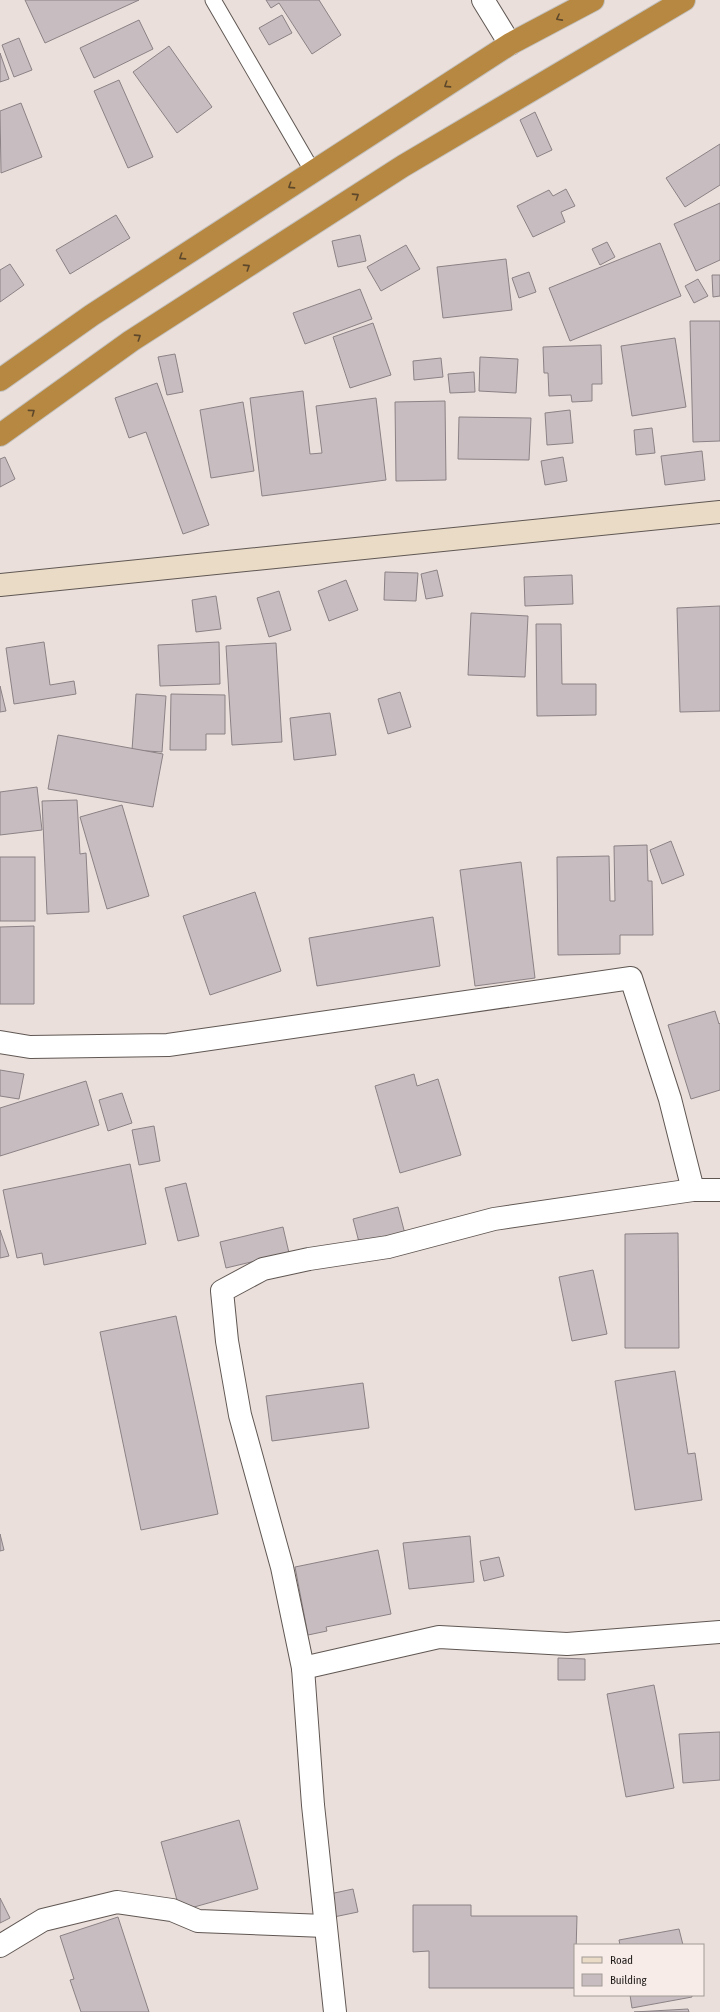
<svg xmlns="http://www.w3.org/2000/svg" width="720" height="2012" viewBox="0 0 720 2012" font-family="'Asap Condensed',sans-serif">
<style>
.building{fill:#c7bdc1;stroke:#8b8286}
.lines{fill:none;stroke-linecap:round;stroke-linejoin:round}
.lane-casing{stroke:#605753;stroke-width:17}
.street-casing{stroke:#605753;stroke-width:24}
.secondary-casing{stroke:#605753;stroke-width:24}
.highway-casing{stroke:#c1c0bf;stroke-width:24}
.lane{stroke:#fff;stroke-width:15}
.street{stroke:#fff;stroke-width:22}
.secondary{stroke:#e9dbc6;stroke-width:22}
.highway{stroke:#b78841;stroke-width:22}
.oneway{stroke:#5e482b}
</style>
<rect width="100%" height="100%" fill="#eadfda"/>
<!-- building -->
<g class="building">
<polygon points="25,0 139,0 45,43"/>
<polygon points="266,0 319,0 341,35 312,54 279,3 271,8"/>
<polygon points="282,15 292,33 269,45 259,28"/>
<polygon points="139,20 153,49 94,78 80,48"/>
<polygon points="19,38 32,70 14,77 2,45"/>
<polygon points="169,46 212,107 177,133 133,72"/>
<polygon points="0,53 9,79 0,82"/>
<polygon points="119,80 153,157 128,168 94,91"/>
<polygon points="21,103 42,157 1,173 0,111"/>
<polygon points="535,112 552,150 537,157 520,120"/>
<polygon points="720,144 720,185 685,207 666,178"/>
<polygon points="566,189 575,206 561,212 565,222 533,237 517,206 549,190 553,196"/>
<polygon points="720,203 720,260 696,271 674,224"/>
<polygon points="116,215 130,238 70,274 56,250"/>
<polygon points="360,235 366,261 338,267 332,241"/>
<polygon points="607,242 615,257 600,265 592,249"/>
<polygon points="660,243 681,296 570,341 549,288"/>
<polygon points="406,245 420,269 381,291 367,267"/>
<polygon points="506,259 512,310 443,318 437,267"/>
<polygon points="10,264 24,285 0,302 0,270"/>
<polygon points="529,272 536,292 519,298 512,278"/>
<polygon points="712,275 720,275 720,296 713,297"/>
<polygon points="698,279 708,296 694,303 685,286"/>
<polygon points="360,289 372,319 305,344 293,313"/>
<polygon points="690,321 720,321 720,441 693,442"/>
<polygon points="373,323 391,375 350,388 333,337"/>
<polygon points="675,338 686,407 632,416 621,346"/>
<polygon points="601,345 602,384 592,384 592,401 572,402 571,395 549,396 548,373 544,373 543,347"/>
<polygon points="175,354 183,392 167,395 158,357"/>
<polygon points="480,357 518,359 516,393 479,391"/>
<polygon points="441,358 443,377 414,380 413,361"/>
<polygon points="474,372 475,392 450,393 448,374"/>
<polygon points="157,383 209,525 183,534 146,432 129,438 115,398"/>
<polygon points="303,391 310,454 322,453 316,406 376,398 386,480 262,496 250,398"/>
<polygon points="445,401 446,480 396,481 395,402"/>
<polygon points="243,402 254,471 211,478 200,410"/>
<polygon points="570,410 573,443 547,445 545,413"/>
<polygon points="459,417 531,418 529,460 458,459"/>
<polygon points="652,428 655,453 636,455 634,430"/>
<polygon points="702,451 705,480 665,485 661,456"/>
<polygon points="5,457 15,479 0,487 0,459"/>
<polygon points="563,457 567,481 545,485 541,461"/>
<polygon points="437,570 443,596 426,599 421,574"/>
<polygon points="385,572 418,573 416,601 384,600"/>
<polygon points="572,575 573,604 525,606 524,577"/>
<polygon points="346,580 358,610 329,621 318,591"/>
<polygon points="279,591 291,630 269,637 257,598"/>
<polygon points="216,596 221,629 196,632 192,600"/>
<polygon points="720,606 720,711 680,712 677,608"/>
<polygon points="471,613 528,616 525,677 468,675"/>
<polygon points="536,624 561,624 562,684 596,684 596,715 537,716"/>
<polygon points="44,642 50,685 74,681 76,694 14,704 6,648"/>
<polygon points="219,642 220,684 160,686 158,645"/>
<polygon points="276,643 282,742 232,745 226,646"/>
<polygon points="0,686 6,711 0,712"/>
<polygon points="400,692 411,727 388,734 378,699"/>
<polygon points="136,694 166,696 162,752 132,750"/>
<polygon points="171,694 225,695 225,734 206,734 206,750 170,750"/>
<polygon points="330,713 336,755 294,760 290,718"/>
<polygon points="58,735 163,754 153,807 48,789"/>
<polygon points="37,787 42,830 0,835 0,792"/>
<polygon points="77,800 80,854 86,853 89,912 47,914 42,801"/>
<polygon points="122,805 149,896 107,909 80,817"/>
<polygon points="671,841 684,875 662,884 650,850"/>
<polygon points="647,845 648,881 652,881 653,935 620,935 620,954 558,955 557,857 609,856 610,901 615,901 614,846"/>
<rect x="0" y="857" width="35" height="64"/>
<polygon points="521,862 535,978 475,986 460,870"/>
<polygon points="255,892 281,971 210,995 183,916"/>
<polygon points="433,917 440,966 317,986 309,938"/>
<polygon points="34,926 34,1004 0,1004 0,927"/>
<polygon points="715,1011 719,1024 720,1023 720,1090 691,1099 668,1025"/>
<polygon points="0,1070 24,1074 19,1099 0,1096"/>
<polygon points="414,1074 417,1086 438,1079 461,1155 400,1173 375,1086"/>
<polygon points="86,1081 99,1125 0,1156 0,1108"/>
<polygon points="122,1093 132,1123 108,1131 99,1100"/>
<polygon points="154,1126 160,1161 139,1165 132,1130"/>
<polygon points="130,1164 146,1244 44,1265 42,1253 17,1258 3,1190"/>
<polygon points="186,1183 199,1236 178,1241 165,1188"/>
<polygon points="398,1207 405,1234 360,1246 353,1219"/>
<polygon points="283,1227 289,1253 226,1268 220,1242"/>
<polygon points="0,1230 9,1256 0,1258"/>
<polygon points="678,1233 679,1348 625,1348 625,1234"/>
<polygon points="593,1270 607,1334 572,1341 559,1277"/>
<polygon points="176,1316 218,1514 141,1530 100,1332"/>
<polygon points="675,1371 688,1454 695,1453 702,1500 635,1510 615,1381"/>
<polygon points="363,1383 369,1428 272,1441 266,1396"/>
<polygon points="0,1534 4,1550 0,1551"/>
<polygon points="470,1536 474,1582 409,1589 403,1543"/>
<polygon points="378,1550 391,1614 326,1627 327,1631 308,1635 295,1567"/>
<polygon points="499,1557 504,1576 484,1581 480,1561"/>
<polygon points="558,1658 585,1659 585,1680 558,1680"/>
<polygon points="654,1685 674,1788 626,1797 607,1694"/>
<polygon points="720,1732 720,1780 683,1783 679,1734"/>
<polygon points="239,1820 258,1889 180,1911 161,1842"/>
<polygon points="353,1889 358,1912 329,1918 325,1895"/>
<polygon points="0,1898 10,1918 0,1923"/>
<polygon points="413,1905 471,1905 471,1916 577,1916 575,1988 429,1988 429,1951 413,1952"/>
<polygon points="118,1917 149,2012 81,2012 70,1980 74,1979 60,1936"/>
<polygon points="679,1929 683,1945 620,1945 619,1940"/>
<polygon points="630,1995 692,1995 692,1997 632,2008"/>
<polygon points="688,2009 689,2012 634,2012"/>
</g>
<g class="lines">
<defs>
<polyline id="lane" points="213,0 313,172"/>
<g id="street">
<polyline points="483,0 510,44"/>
<polyline points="0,1042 30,1047 168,1045 631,978 670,1099 693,1190"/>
<polyline points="303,1668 439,1637 567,1644 720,1632"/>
<polyline points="0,1946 43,1920 117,1902 172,1910 198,1921 325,1926"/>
<polyline points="335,2012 313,1805 303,1668 282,1567 240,1415 227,1341 222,1291 263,1269 309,1259 388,1247 494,1219 693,1190 720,1190"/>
</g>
<polyline id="secondary" points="0,585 720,512"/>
<g id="highway">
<polyline points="0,380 92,315 510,44 593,0"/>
<polyline points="0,435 131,341 403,166 684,0"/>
</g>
</defs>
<!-- lane casing -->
<use href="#lane" class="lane-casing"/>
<!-- street casing -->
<use href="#street" class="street-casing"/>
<!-- secondary casing -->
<use href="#secondary" class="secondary-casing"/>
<!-- highway casing -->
<use href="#highway" class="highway-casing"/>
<!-- lane -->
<use href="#lane" class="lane"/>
<!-- street -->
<use href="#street" class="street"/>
<!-- secondary -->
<use href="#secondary" class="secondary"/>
<!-- highway -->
<use href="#highway" class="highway"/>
</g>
<!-- one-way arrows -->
<defs><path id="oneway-chevron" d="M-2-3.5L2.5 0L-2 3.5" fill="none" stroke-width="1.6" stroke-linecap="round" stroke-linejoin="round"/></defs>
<g class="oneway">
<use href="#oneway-chevron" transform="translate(559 18) rotate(152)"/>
<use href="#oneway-chevron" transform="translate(447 85) rotate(147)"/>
<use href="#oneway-chevron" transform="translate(291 186) rotate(147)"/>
<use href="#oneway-chevron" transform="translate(356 196) rotate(-33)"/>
<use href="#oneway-chevron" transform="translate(182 257) rotate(147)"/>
<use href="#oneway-chevron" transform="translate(247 267) rotate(-33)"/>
<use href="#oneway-chevron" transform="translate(138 337) rotate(-33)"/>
<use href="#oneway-chevron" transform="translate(32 412) rotate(-36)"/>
</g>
<!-- legend -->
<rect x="574" y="1944" width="130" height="52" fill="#f7ece7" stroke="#a29a96"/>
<rect x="582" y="1957" width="20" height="6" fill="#e9dbc6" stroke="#a29a96"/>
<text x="610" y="1964" font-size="12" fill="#221e1c">Road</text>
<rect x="582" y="1974" width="20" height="12" fill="#c7bdc1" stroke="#a29a96"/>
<text x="610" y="1984" font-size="12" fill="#221e1c">Building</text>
</svg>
